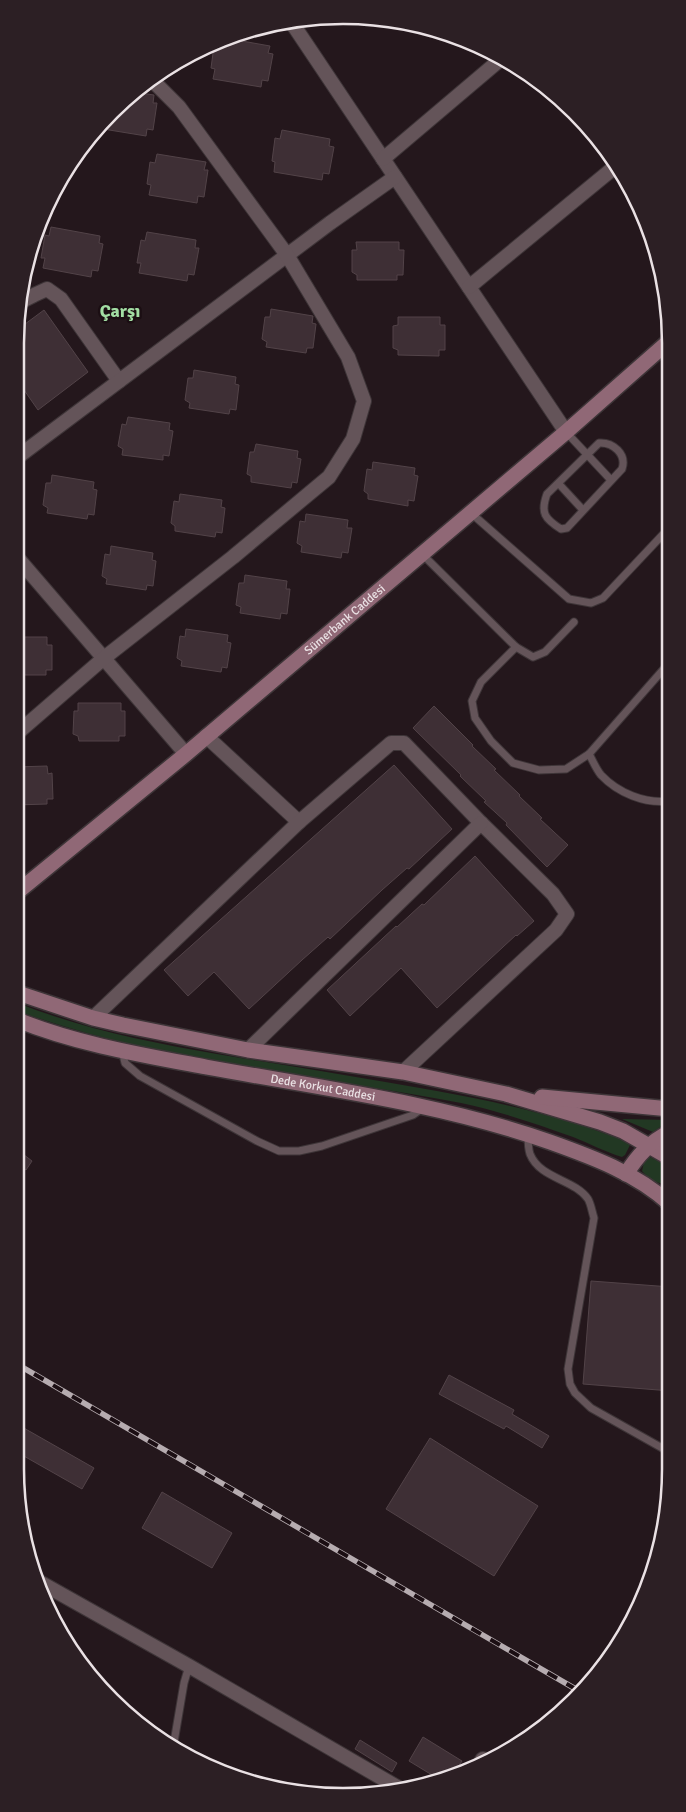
<svg xmlns="http://www.w3.org/2000/svg" width="686" height="1812" viewBox="0 0 686 1812" font-family="Signika,sans-serif">
<style>
.green{fill:#223823}
.building{fill:#3e2f35;stroke:#524348}
.lines{fill:none;stroke-linecap:round;stroke-linejoin:round}
.lane-casing{stroke:#3e3538;stroke-width:9}
.street-casing{stroke:#3e3538;stroke-width:16}
.secondary-casing{stroke:#3e3538;stroke-width:18}
.lane{stroke:#645459;stroke-width:7}
.street{stroke:#645459;stroke-width:14}
.secondary{stroke:#906876;stroke-width:15}
.rail-casing{stroke:#b6acb0;stroke-width:5.5}
.rail{stroke:#1b0e13;stroke-width:4;stroke-dasharray:11;stroke-linecap:butt}
.labels{text-anchor:middle;stroke-width:5;stroke-linejoin:round;paint-order:stroke}
.street-label{font-size:12px;fill:#eae1e4;stroke:#1b0e13}
.district-label{font-size:18px;font-weight:bold;fill:#a2dda3;stroke:#1b0e13}
.rim{fill:none;stroke:#eae1e4;stroke-width:2.5}
</style>
<rect width="100%" height="100%" fill="#24171c"/>
<!-- green -->
<g class="green">
<path d="M15,1002c65,26 132,40 202,52 73,12 147,24 220,37 65,12 129,26 190,51l3,3 -5,10 -3,2c-17,-5 -33,-14 -49,-20 -36,-13 -74,-26 -112,-34 -148,-28 -302,-41 -444,-92l-2,-1z"/>
<polygon points="622,1119 670,1120 653,1132"/>
<path d="M650,1157l20,10v15c-9,5 -22,-3 -28,-11l2,-9z"/>
</g>
<!-- building -->
<g class="building">
<polygon points="225,38 270,46 268,53 273,54 268,81 262,80 261,87 213,79 215,69 211,68 214,46 219,47 220,40"/>
<polygon points="133,92 154,95 153,103 157,103 153,130 147,129 146,136 97,128 127,96"/>
<polygon points="282,130 330,139 329,146 334,147 329,174 323,173 322,180 274,172 275,162 272,161 275,138 280,139"/>
<polygon points="157,154 206,162 204,170 208,170 204,197 198,196 197,203 149,195 151,185 147,184 150,162 155,163"/>
<polygon points="51,227 100,236 99,243 103,244 98,271 92,270 91,277 43,268 45,258 41,258 45,235 49,236"/>
<polygon points="147,232 196,240 195,248 199,248 194,275 188,274 187,281 139,273 141,263 137,263 141,240 145,241"/>
<polygon points="356,242 399,242 399,250 404,250 403,275 397,275 397,280 357,280 357,275 352,272 352,250 357,250"/>
<polygon points="271,309 313,316 312,323 316,324 313,348 307,348 306,353 266,347 267,342 262,339 265,317 270,317"/>
<polygon points="44,310 88,372 38,410 15,377 15,343 17,330"/>
<polygon points="398,317 440,317 440,325 445,325 445,350 439,350 439,356 398,355 398,350 393,348 393,326 398,325"/>
<polygon points="194,370 236,377 235,384 239,385 236,410 230,409 229,414 189,408 190,403 185,400 188,378 193,378"/>
<polygon points="128,417 170,423 169,430 173,431 169,456 163,455 163,460 122,455 123,449 118,446 122,424 126,425"/>
<polygon points="256,444 298,451 297,458 301,459 297,483 292,482 291,488 251,482 251,476 247,474 250,452 254,452"/>
<polygon points="373,462 415,468 414,475 418,476 414,501 408,500 408,506 368,499 368,494 364,491 367,469 372,470"/>
<polygon points="52,475 94,482 93,489 97,490 94,515 88,514 87,519 47,513 48,508 43,505 46,483 51,483"/>
<polygon points="180,494 222,500 221,507 225,508 222,533 216,532 215,537 175,531 175,526 171,523 174,501 179,502"/>
<polygon points="306,514 348,520 347,528 352,528 348,553 342,552 341,558 301,552 302,546 297,543 300,521 305,522"/>
<polygon points="111,546 153,553 152,560 156,561 153,586 147,585 146,590 106,584 107,579 102,576 105,554 110,555"/>
<polygon points="245,575 287,581 286,589 290,589 287,614 281,613 280,619 240,613 241,607 236,605 239,583 244,583"/>
<polygon points="186,629 228,635 227,642 231,643 227,668 222,667 221,672 181,666 182,661 177,658 180,636 185,637"/>
<polygon points="15,637 47,637 47,645 52,645 52,670 46,670 46,675 15,675"/>
<polygon points="78,703 121,703 121,711 125,711 125,736 119,736 119,741 79,741 78,736 73,734 74,711 78,711"/>
<polygon points="434,706 473,745 472,746 496,769 494,770 520,795 519,796 542,818 540,819 568,845 547,867 506,825 507,823 484,802 486,801 460,776 461,775 413,728"/>
<polygon points="394,765 452,829 409,869 407,868 382,890 330,939 328,937 302,960 249,1009 214,972 188,996 164,970"/>
<polygon points="47,766 48,774 52,773 53,799 47,799 47,804 15,805 15,767"/>
<polygon points="475,856 534,921 517,936 516,935 437,1008 401,968 350,1016 327,990 396,926 397,927 422,904 424,905"/>
<polygon points="15,1148 32,1161 26,1170 15,1162"/>
<polygon points="591,1281 671,1287 671,1391 583,1384"/>
<polygon points="449,1375 514,1410 512,1414 549,1436 542,1448 506,1426 504,1429 439,1394"/>
<polygon points="15,1423 94,1468 82,1489 15,1451"/>
<polygon points="430,1438 538,1506 494,1576 386,1509"/>
<polygon points="162,1492 232,1533 212,1568 142,1528"/>
<polygon points="423,1737 462,1761 456,1770 437,1778 409,1761"/>
<polygon points="360,1740 397,1763 392,1772 355,1749"/>
</g>
<g class="lines">
<defs>
<g id="lane">
<polyline points="566,432 611,480"/>
<path d="M599,443c14,-1 28,11 23,26l-55,59 -6,1c-16,-10 -21,-16 -14,-35z"/>
<polyline points="559,484 583,510"/>
<polyline points="471,513 569,599 591,603 603,598 669,528"/>
<polyline points="422,554 516,647 533,657 545,652 574,622"/>
<polyline points="516,647 481,682 472,701 475,718 491,741 513,763 539,770 566,769 589,754 669,663"/>
<path d="M589,754c4,7 7,15 12,21 17,18 44,29 68,26"/>
<polyline points="122,1051 125,1063 140,1076 257,1141 279,1151 299,1151 322,1146 413,1115 423,1108"/>
<path d="M528,1134c0,6 0,14 2,20 10,25 44,25 58,45 3,5 4,13 6,19l-26,151 2,15 5,9 16,15 80,45"/>
<polyline points="173,1748 184,1683 189,1666"/>
</g>
<g id="street">
<polyline points="290,20 566,432"/>
<polyline points="294,26 306,18"/>
<polyline points="383,159 501,59"/>
<polyline points="469,287 616,166"/>
<polyline points="20,302 34,295 47,289 61,299 119,381"/>
<polyline points="15,459 330,223 395,177"/>
<polyline points="15,555 186,754"/>
<polyline points="15,735 104,658 233,557 329,477 353,439 364,401 348,357 287,255 179,107 151,79"/>
<polyline points="206,736 299,822"/>
<polyline points="93,1018 299,822 391,743 404,743 481,823 553,894 567,914 556,930 403,1072"/>
<polyline points="248,1050 481,823"/>
<polyline points="36,1580 189,1666 404,1791"/>
<polyline points="482,1760 483,1759"/>
</g>
<g id="secondary">
<path id="s1" d="M15,894l171,-140 380,-322 102,-90"/>
<polyline points="15,992 93,1018 123,1025 248,1050 403,1072 506,1094 600,1122 623,1131 670,1158"/>
<path id="s2" d="M15,1019c61,25 127,36 191,48 115,21 233,36 344,75 42,15 86,31 120,62"/>
<polyline points="542,1097 670,1109"/>
<path d="M626,1174c12,-19 24,-32 44,-42"/>
</g>
</defs>
<!-- lane casing -->
<use href="#lane" class="lane-casing"/>
<!-- street casing -->
<use href="#street" class="street-casing"/>
<!-- secondary casing -->
<use href="#secondary" class="secondary-casing"/>
<!-- lane -->
<use href="#lane" class="lane"/>
<!-- street -->
<use href="#street" class="street"/>
<!-- secondary -->
<use href="#secondary" class="secondary"/>
<defs>
<polyline id="rail" points="15,1363 579,1691"/>
</defs>
<!-- rail casing -->
<use href="#rail" class="rail-casing"/>
<!-- rail -->
<use href="#rail" class="rail"/>
</g>
<g class="labels">
<!-- street labels -->
<g class="street-label">
<text dy="4" stroke="none"><textPath href="#s1" startOffset="429">Sümerbank Caddesi</textPath></text>
<text dy="4" stroke="none"><textPath href="#s2" startOffset="316">Dede Korkut Caddesi</textPath></text>
</g>
<!-- district labels -->
<g class="district-label">
<text x="120" y="317">Çarşı</text>
</g>
</g>
<!-- crop -->
<path d="M0 0H686V1812H0ZM343 24H343A319 319 0 0 1 662 343V1469A319 319 0 0 1 343 1788H343A319 319 0 0 1 24 1469V343A319 319 0 0 1 343 24Z" fill="#2c1f24" fill-rule="evenodd"/>
<path class="rim" d="M343 24H343A319 319 0 0 1 662 343V1469A319 319 0 0 1 343 1788H343A319 319 0 0 1 24 1469V343A319 319 0 0 1 343 24Z"/>
</svg>
